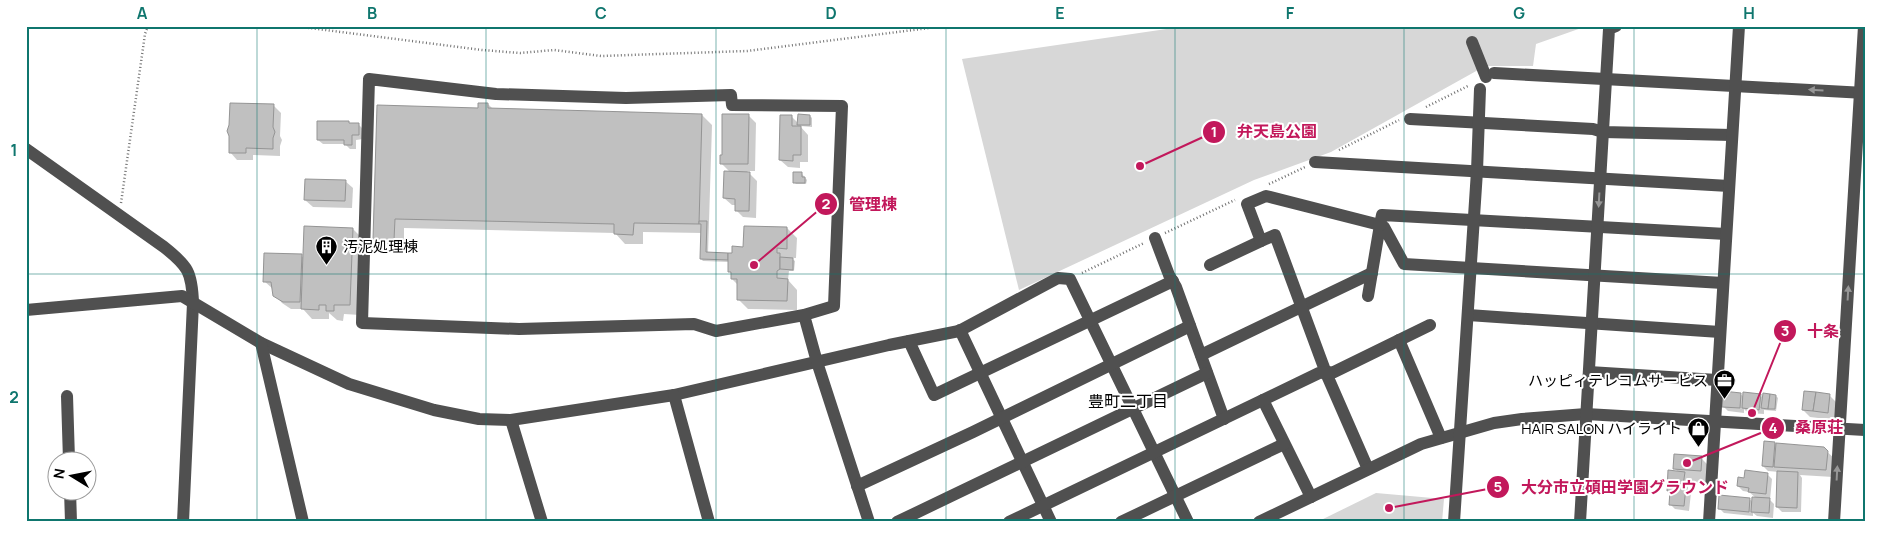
<svg xmlns="http://www.w3.org/2000/svg" width="1891" height="548" viewBox="0 0 1891 548" font-family="Manrope,'Noto Sans JP',sans-serif">
<style>
.green{fill:#d7d7d7}
.shadow{fill:#0003}
.building{fill:#c0c0c0;stroke:#949494}
.lines{fill:none;stroke-linecap:round;stroke-linejoin:round}
.path{stroke:#727272;stroke-width:2.5;stroke-dasharray:1 2.5;stroke-linecap:butt}
.minor{stroke:#505050;stroke-width:12}
.oneway{fill:#969696}
.grid{fill:none;stroke:#0f766e;stroke-width:1;stroke-opacity:0.55}
.labels{text-anchor:middle;stroke-width:4;stroke-linejoin:round;paint-order:stroke}
.poi-label{font-size:15px;fill:#000;stroke:#fff;text-anchor:end}
.neighbourhood-label{font-size:16px;fill:#000;stroke:#fff}
.leader{fill:none;stroke:#c2185b;stroke-width:2}
.callout-dot{fill:#c2185b;stroke:#fff;stroke-width:2}
.mark-label{font-size:15px;text-anchor:middle;font-weight:bold;fill:#fff}
.callout-label{font-size:16px;text-anchor:middle;font-weight:bold;fill:#c2185b;stroke:#fff;stroke-width:4;stroke-linejoin:round;paint-order:stroke}
.neatline{fill:none;stroke:#0f766e;stroke-width:2}
.grid-label{font-size:16px;text-anchor:middle;font-weight:bold;fill:#0f766e}
</style>
<rect width="100%" height="100%" fill="#fff"/>
<!-- green -->
<g class="green">
<polygon points="1187,26 1587,26 1536,44 1533,66 1487,66 1478,70 1331,152 1254,180 1019,290 962,59"/>
<polygon points="1376,493 1444,499 1442,522 1317,522"/>
</g>
<!-- shadow -->
<g class="shadow">
<polygon points="488,104 493,109 702,115 712,125 708,254 733,254 787,228 797,238 796,258 791,258 795,261 794,271 789,271 788,280 797,290 797,310 748,309 738,299 738,285 732,279 732,275 729,271 729,262 703,261 701,259 702,233 643,232 643,244 625,244 615,233 404,228 404,249 384,248 374,239 479,109"/>
<polygon points="273,105 281,113 280,136 282,140 280,146 280,156 253,155 253,160 237,160 230,152"/>
<polygon points="748,115 756,123 755,171 747,171 757,181 756,218 743,217 736,210 736,205 732,205 724,198 731,173 721,163"/>
<polygon points="791,116 799,124 810,116 812,118 812,127 800,126 808,135 808,162 800,162 800,168 788,167 780,160"/>
<polygon points="348,122 351,124 359,125 363,129 363,139 356,140 356,149 350,149 345,144 323,144 318,140"/>
<polygon points="802,174 807,180 806,184 796,184 794,182"/>
<polygon points="345,181 353,188 352,208 313,207 305,200"/>
<polygon points="353,229 363,239 360,315 344,314 343,321 337,320 329,313 329,319 312,319 303,309 291,309 282,303 275,295 273,289 264,281 301,256 304,258"/>
<polygon points="1740,394 1744,397 1760,395 1763,398 1776,396 1778,398 1776,411 1764,410 1764,414 1748,413 1744,409 1744,413 1728,411 1723,406"/>
<polygon points="1829,395 1837,403 1835,420 1810,417 1803,410"/>
<polygon points="1774,443 1823,448 1835,459 1833,477 1800,475 1802,478 1801,512 1782,512 1777,507 1779,472 1768,471 1763,466"/>
<polygon points="1701,458 1715,472 1714,484 1688,482 1688,490 1691,493 1689,511 1675,509 1670,504 1671,494 1668,491 1678,472 1674,468"/>
<polygon points="1768,475 1772,479 1770,500 1774,504 1773,518 1757,516 1753,513 1753,516 1724,513 1719,508 1749,499 1753,502 1756,498 1749,492 1743,491 1738,486 1745,479"/>
</g>
<!-- building -->
<g class="building">
<polygon points="230,103 274,104 273,127 275,132 273,138 273,149 246,148 246,153 229,153 229,136 227,131 229,125"/>
<polygon points="478,103 488,103 488,108 702,114 699,224 634,223 633,235 614,234 614,224 395,219 394,240 373,239 377,105 478,108"/>
<polygon points="722,114 749,114 748,164 720,164 720,155 722,155"/>
<polygon points="798,114 810,115 810,125 797,125"/>
<polygon points="780,115 792,115 792,126 801,126 801,155 793,155 793,161 779,160"/>
<polygon points="317,121 349,121 349,123 359,123 359,135 352,135 352,145 344,145 344,140 317,140"/>
<polygon points="724,171 750,172 749,211 735,211 735,199 723,198"/>
<polygon points="793,172 802,172 802,177 805,177 805,183 793,183"/>
<polygon points="305,179 346,180 345,201 304,200"/>
<polygon points="699,221 707,221 706,252 728,253 728,260 700,259 701,224 699,224"/>
<polygon points="304,226 353,228 350,305 334,305 334,311 326,311 326,305 319,305 319,310 301,309"/>
<polygon points="744,226 787,227 787,249 777,248 777,253 780,253 780,269 777,271 777,278 788,279 787,301 737,300 737,279 731,279 731,272 728,272 728,253 732,253 732,246 743,247"/>
<polygon points="264,253 302,254 300,302 283,302 273,296 271,282 263,282"/>
<polygon points="780,257 793,258 793,270 780,269"/>
<polygon points="1723,391 1741,393 1740,408 1722,407"/>
<polygon points="1804,391 1816,392 1813,411 1802,410"/>
<polygon points="1743,392 1761,394 1759,410 1742,408"/>
<polygon points="1816,392 1830,394 1828,413 1813,411"/>
<polygon points="1763,393 1770,394 1768,409 1761,408"/>
<polygon points="1770,394 1776,395 1775,409 1768,409"/>
<polygon points="1764,441 1775,442 1773,467 1762,466"/>
<polygon points="1776,443 1824,447 1828,451 1826,470 1774,467"/>
<polygon points="1674,454 1702,456 1701,471 1673,469"/>
<polygon points="1668,470 1685,472 1683,486 1686,487 1684,506 1669,505 1670,491 1667,491"/>
<polygon points="1745,470 1768,473 1766,494 1748,492 1749,488 1737,486 1738,477 1744,478"/>
<polygon points="1777,471 1798,472 1797,508 1776,507"/>
<polygon points="1719,495 1750,498 1749,512 1718,509"/>
<polygon points="1752,497 1770,498 1769,513 1751,512"/>
</g>
<g class="lines">
<!-- path -->
<g class="path">
<polyline points="294,26 482,50 520,53 554,50 601,56 747,51 945,26"/>
<polyline points="1426,107 1468,86"/>
<polyline points="1339,150 1399,120"/>
<polyline points="1269,184 1305,167"/>
<polyline points="121,203 145,34 148,26"/>
<polyline points="1165,233 1235,200"/>
<polyline points="1082,273 1144,243"/>
</g>
<!-- minor -->
<g class="minor">
<polyline points="1472,42 1486,77"/>
<polyline points="1494,73 1865,93"/>
<polyline points="1410,119 1593,129 1603,132 1732,135"/>
<path d="M26,149l138,98c24,19 28,25 29,56l-10,219"/>
<polyline points="1315,162 1729,186"/>
<polyline points="1155,238 1169,275 1176,287 1224,419"/>
<polyline points="1210,265 1261,241"/>
<polyline points="1368,296 1380,225 1384,227 1404,264 1723,283"/>
<polyline points="26,310 182,296 261,343 349,384 434,410 479,419 511,420 674,395 889,345 959,331 1058,278 1070,279 1188,522"/>
<polyline points="804,315 834,306 842,106 732,105 731,95 626,98 496,94 369,79 362,323 519,329 694,324 716,331 804,315 817,362 869,522"/>
<polyline points="1468,315 1720,332"/>
<polyline points="960,330 1051,522"/>
<polyline points="1399,340 1441,438"/>
<polyline points="909,341 934,395 1173,281"/>
<polyline points="261,343 303,522"/>
<polyline points="1201,355 1372,273"/>
<polyline points="1589,372 1717,380"/>
<polyline points="674,395 709,522"/>
<polyline points="67,396 69,460"/>
<polyline points="1263,400 1311,497"/>
<polyline points="511,420 542,522"/>
<polyline points="1368,469 1326,373 1275,235 1261,241 1247,204 1266,196 1380,225 1382,215 1726,234"/>
<polyline points="857,486 973,432 1190,326"/>
<polyline points="70,490 71,522"/>
<polyline points="897,522 1207,373"/>
<polyline points="1009,522 1319,373 1334,372 1430,325"/>
<polyline points="1121,522 1284,444"/>
<polyline points="1259,522 1421,444 1494,423 1522,419 1586,414 1865,430"/>
<polyline points="1454,522 1477,171 1480,89"/>
<polyline points="1580,522 1609,29 1616,26"/>
<polyline points="1709,522 1739,26"/>
<polyline points="1834,522 1864,26"/>
</g>
</g>
<!-- one-way arrows -->
<defs><path id="oneway-solid" d="M-6-.8H1V-3.2L6.5 0L1 3.2V.8H-6Z" transform="scale(1.25)"/></defs>
<g class="oneway">
<use href="#oneway-solid" transform="translate(1816 90) rotate(-177)"/>
<use href="#oneway-solid" transform="translate(1599 200) rotate(93)"/>
<use href="#oneway-solid" transform="translate(1848 293) rotate(-87)"/>
<use href="#oneway-solid" transform="translate(1837 473) rotate(-87)"/>
</g>
<!-- grid -->
<path class="grid" d="M257,26v496M486,26v496M716,26v496M946,26v496M1175,26v496M1404,26v496M1634,26v496M26,274h1839"/>
<!-- icons -->
<defs>
<symbol id="building-pin" viewBox="-11 -11 22 30"><path d="M0 17L-7.5 6A9.5 9.5 0 1 1 7.5 6Z" fill="#000" stroke="#fff"/><path d="M-4-6H4V6H1V3H-1V6H-4ZM-2.5-4.3h1.7v1.8h-1.7ZM.8-4.3h1.7v1.8H.8ZM-2.5-1h1.7V.8h-1.7ZM.8-1h1.7V.8H.8Z" fill="#fff"/></symbol>
<symbol id="office-pin" viewBox="-11 -11 22 30"><path d="M0 17L-7.5 6A9.5 9.5 0 1 1 7.5 6Z" fill="#000" stroke="#fff"/><path d="M-6-3h4V-5.5h4V-3h4V5H-6ZM-1-4.5V-3h2v-1.5ZM-6 0V1H6V0Z" fill="#fff"/></symbol>
<symbol id="shop-pin" viewBox="-11 -11 22 30"><path d="M0 17L-7.5 6A9.5 9.5 0 1 1 7.5 6Z" fill="#000" stroke="#fff"/><path d="M-5-2.5h2.3a2.7 3.5 0 0 1 5.4 0H5L5.5 6h-11ZM-1.5-2.5h3a1.5 2.3 0 0 0-3 0Z" fill="#fff"/></symbol>
</defs>
<g fill-rule="evenodd">
<use href="#building-pin" x="314" y="234" width="25" height="34"/>
<use href="#office-pin" x="1712" y="368" width="25" height="34"/>
<use href="#shop-pin" x="1686" y="416" width="25" height="34"/>
</g>
<g class="labels">
<!-- poi labels -->
<g class="poi-label">
<text x="343" y="252" text-anchor="start">汚泥処理棟</text>
<text x="1708" y="386">ハッピィテレコムサービス</text>
<text x="1682" y="434">HAIR SALON ハイライト</text>
</g>
<!-- neighbourhood labels -->
<g class="neighbourhood-label">
<text x="1128" y="407">豊町二丁目</text>
</g>
</g>
<!-- callouts -->
<path class="leader" d="M1140 166L1214 132M754 265L826 204M1752 413L1785 331M1687 463L1773 428M1389 508L1498 487"/>
<g class="callout-dot">
<circle cx="1140" cy="166" r="5"/>
<circle cx="754" cy="265" r="5"/>
<circle cx="1752" cy="413" r="5"/>
<circle cx="1687" cy="463" r="5"/>
<circle cx="1389" cy="508" r="5"/>
<circle cx="1214" cy="132" r="12"/>
<circle cx="826" cy="204" r="12"/>
<circle cx="1785" cy="331" r="12"/>
<circle cx="1773" cy="428" r="12"/>
<circle cx="1498" cy="487" r="12"/>
</g>
<g class="mark-label">
<text x="1214" y="137">1</text>
<text x="826" y="209">2</text>
<text x="1785" y="336">3</text>
<text x="1773" y="433">4</text>
<text x="1498" y="492">5</text>
</g>
<g class="callout-label">
<text x="1277" y="137">弁天島公園</text>
<text x="873" y="210">管理棟</text>
<text x="1823" y="337">十条</text>
<text x="1819" y="433">桑原荘</text>
<text x="1625" y="493">大分市立碩田学園グラウンド</text>
</g>
<!-- border -->
<rect width="1891" height="548" fill="none" stroke="#ffffff" stroke-width="55"/>
<!-- north arrow -->
<g transform="translate(72 476) rotate(280)"><circle r="24" fill="#ffffff" stroke="#999999"/>
<path d="M0-4L9 19L0 12L-9 19Z" fill="#000000"/>
<text y="-8" font-size="14" font-weight="bold" text-anchor="middle" fill="#000000">N</text>
</g>
<rect x="28" y="28" width="1836" height="492" class="neatline"/>
<g class="grid-label">
<text x="142" y="19">A</text>
<text x="372" y="19">B</text>
<text x="601" y="19">C</text>
<text x="831" y="19">D</text>
<text x="1060" y="19">E</text>
<text x="1290" y="19">F</text>
<text x="1519" y="19">G</text>
<text x="1749" y="19">H</text>
<text x="14" y="156">1</text>
<text x="14" y="403">2</text>
</g>
</svg>
